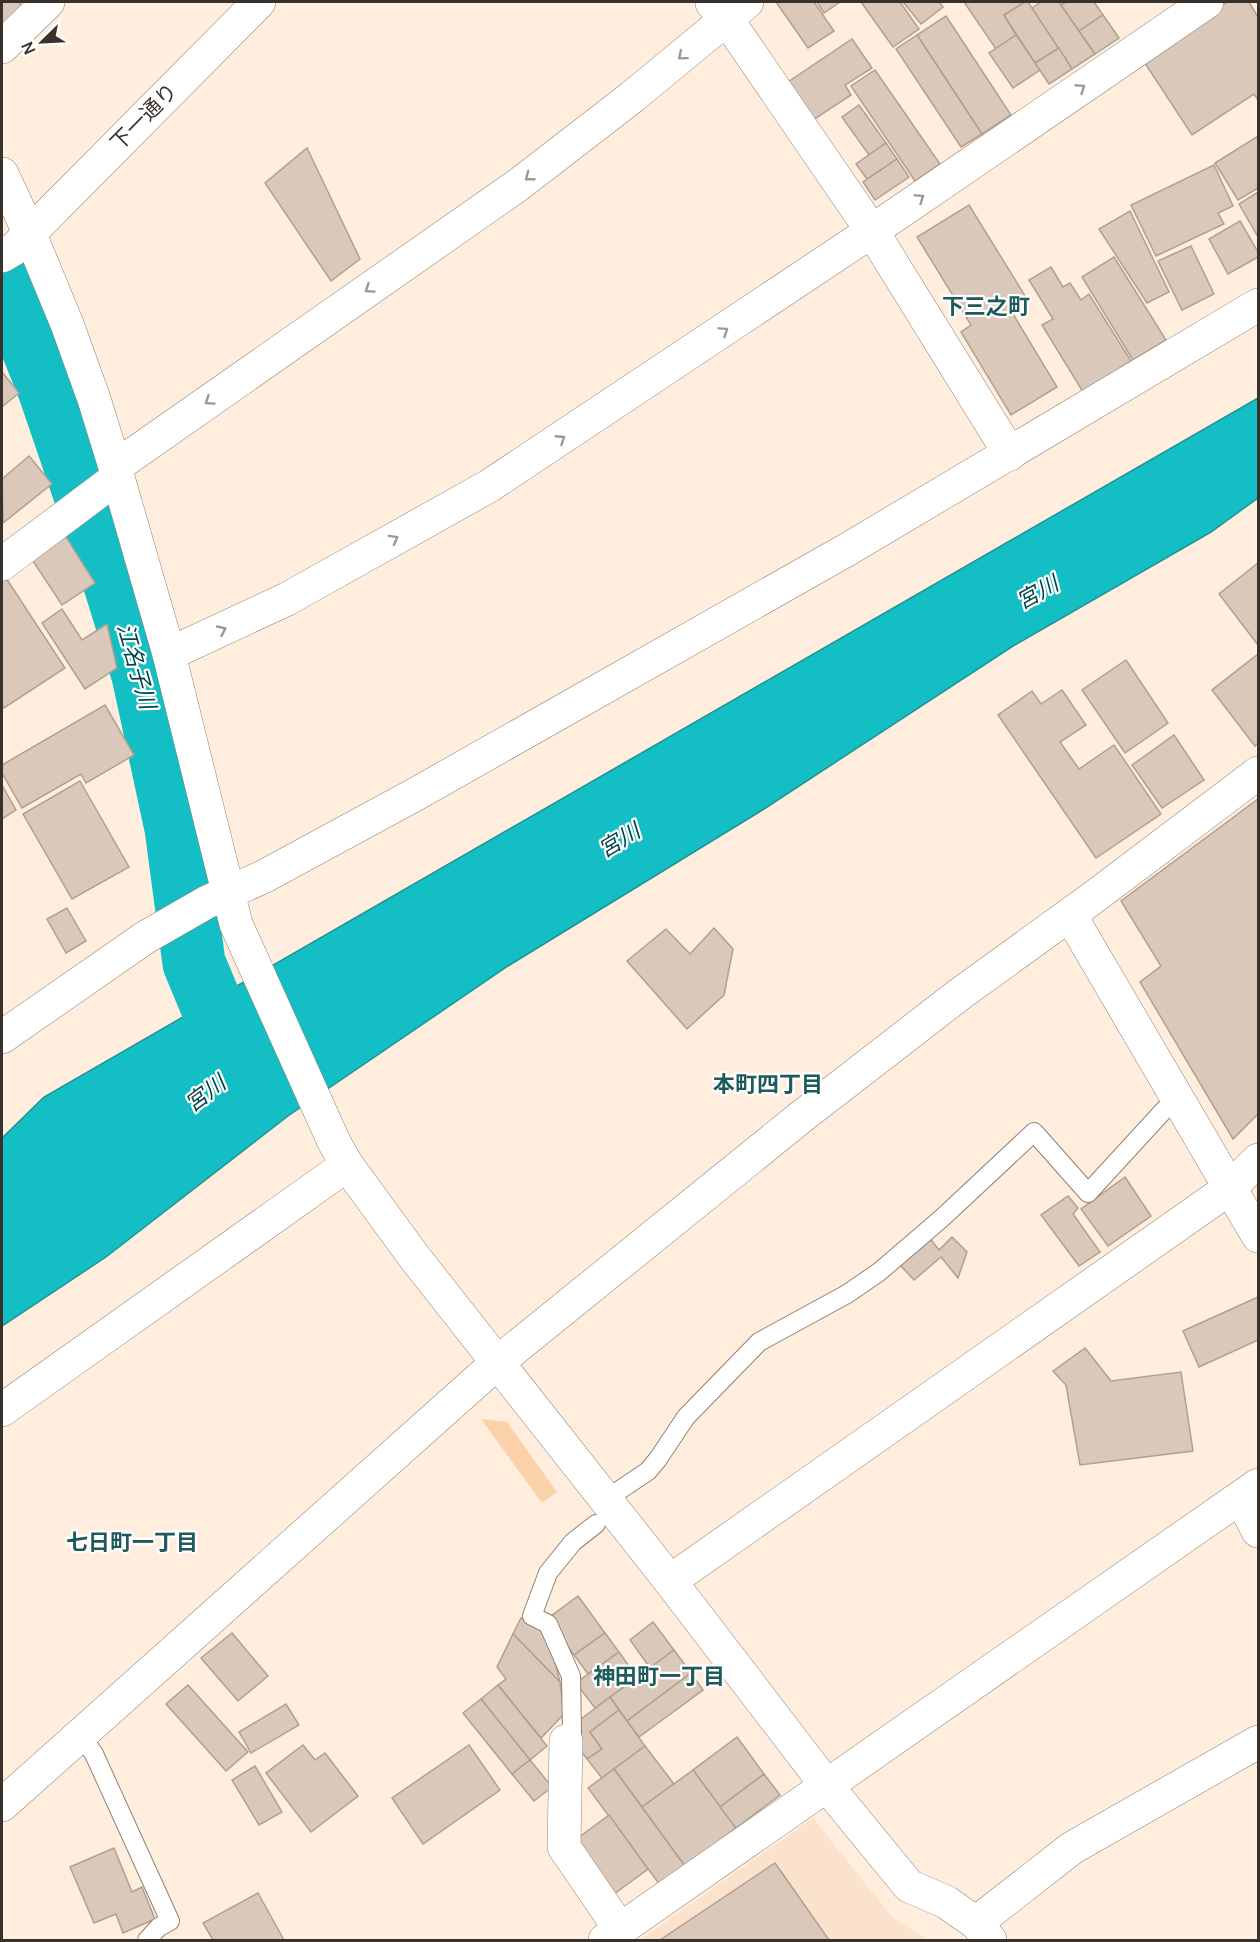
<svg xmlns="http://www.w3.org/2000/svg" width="1260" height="1942" viewBox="0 0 1260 1942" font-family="Manrope,'Noto Sans JP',sans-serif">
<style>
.built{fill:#fae2cd}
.green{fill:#fbd1aa}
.water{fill:#13bec4;stroke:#1e9496;stroke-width:1.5}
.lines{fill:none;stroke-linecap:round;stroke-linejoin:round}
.river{stroke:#13bec4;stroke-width:63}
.building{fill:#dac9ba;stroke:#b1a092;stroke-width:1.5}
.lane-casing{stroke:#918274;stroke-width:20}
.street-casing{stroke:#918274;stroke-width:34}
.secondary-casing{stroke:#918274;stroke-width:34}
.lane{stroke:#fff;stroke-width:18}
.street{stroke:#fff;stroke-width:33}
.secondary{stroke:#fff;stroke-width:33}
.oneway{stroke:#9c9896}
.labels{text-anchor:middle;stroke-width:4.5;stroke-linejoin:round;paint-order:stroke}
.street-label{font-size:21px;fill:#39322c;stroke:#fff}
.neighbourhood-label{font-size:22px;font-weight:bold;fill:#1e595b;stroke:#fff}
.water-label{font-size:22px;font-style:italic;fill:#004547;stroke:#fff}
</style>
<rect width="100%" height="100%" fill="#ffeede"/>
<!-- built -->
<polygon class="built" points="813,1818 892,1917 928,1940 640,1940"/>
<!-- green -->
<polygon class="green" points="481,1419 507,1422 557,1492 542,1503"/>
<!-- water -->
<polygon class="water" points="1258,398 1258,498 1211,532 1013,646 764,809 508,966 288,1116 106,1257 2,1326 2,1138 44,1097"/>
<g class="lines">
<!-- river -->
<polyline class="river" points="2,271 49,389 108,562 143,675 176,828 194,963 238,1069"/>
</g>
<!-- building -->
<g class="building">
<polygon points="2,2 19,2 28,17 2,39"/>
<polygon points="776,2 814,2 834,31 808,48"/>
<polygon points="817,2 840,2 824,13"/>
<polygon points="861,2 900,2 919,29 893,47"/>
<polygon points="903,2 939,2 943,7 921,24"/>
<polygon points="964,2 1025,2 1004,15 1016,35 996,49"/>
<polygon points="1025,2 1028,2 1059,48 1035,63 1004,15"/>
<polygon points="1041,2 1059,2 1095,54 1072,69 1032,8"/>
<polygon points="1066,2 1094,2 1103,15 1079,31 1061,5"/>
<polygon points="1227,2 1249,2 1258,17 1258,100 1254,94 1192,135 1141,57"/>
<polygon points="1103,15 1119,38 1095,54 1079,31"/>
<polygon points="946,16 1011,115 982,134 917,35"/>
<polygon points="917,35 982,134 961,147 896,49"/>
<polygon points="1016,35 1040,70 1013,88 989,53"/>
<polygon points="852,39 872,68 845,85 851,95 810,122 785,84"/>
<polygon points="1059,48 1072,69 1049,84 1035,63"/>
<polygon points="875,70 940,164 915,181 851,86"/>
<polygon points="859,105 886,143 869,155 842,117"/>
<polygon points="1258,136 1258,188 1238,200 1215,163"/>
<polygon points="886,143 897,159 867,179 856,164"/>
<polygon points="307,148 360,259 331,281 265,183"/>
<polygon points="897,159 909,177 875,200 863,182"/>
<polygon points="1214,165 1233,206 1218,213 1224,224 1156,256 1131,205"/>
<polygon points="1258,192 1258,237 1239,204"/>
<polygon points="969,205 1027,299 1010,309 1057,387 1011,415 961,332 971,325 917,237"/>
<polygon points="1130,211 1169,292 1147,303 1099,229"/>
<polygon points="1240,221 1258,252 1258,257 1228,274 1209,239"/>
<polygon points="1191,246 1214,294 1182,310 1158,261"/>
<polygon points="1114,257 1166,340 1133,360 1082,277"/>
<polygon points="1051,267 1063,287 1070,283 1081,300 1089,294 1131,361 1083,392 1042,325 1053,319 1029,280"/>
<polygon points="2,372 19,393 2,407"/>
<polygon points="29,456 52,484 3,523 2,479"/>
<polygon points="63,532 95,583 62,605 29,555"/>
<polygon points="1258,563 1258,645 1219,594"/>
<polygon points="4,575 65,668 4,708 2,705 2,577"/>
<polygon points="62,609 82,640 107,624 117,668 85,689 42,623"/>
<polygon points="1258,654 1258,743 1255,746 1212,690"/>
<polygon points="1126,660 1168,723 1125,753 1082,690"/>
<polygon points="1062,690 1086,725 1060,742 1079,769 1114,745 1161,814 1096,858 998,715 1032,691 1041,704"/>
<polygon points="105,705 134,755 86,783 81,774 22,808 2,773 2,765"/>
<polygon points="1174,735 1204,780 1162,808 1132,765"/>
<polygon points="80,781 129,867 72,899 23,814"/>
<polygon points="2,785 16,810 2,819"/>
<polygon points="1258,799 1258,1114 1233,1139 1140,982 1161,966 1121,901"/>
<polygon points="67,908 86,941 66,953 47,919"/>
<polygon points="714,928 733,949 724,995 687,1029 627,961 666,929 690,954"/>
<polygon points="1125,1177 1151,1216 1108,1246 1081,1209"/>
<polygon points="1068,1196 1078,1208 1073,1214 1100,1252 1079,1266 1041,1215"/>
<polygon points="929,1237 939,1250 952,1237 967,1252 958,1278 941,1257 914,1280 899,1264"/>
<polygon points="1258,1297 1258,1340 1199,1367 1183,1331"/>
<polygon points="1085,1348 1111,1381 1181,1372 1193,1451 1080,1465 1066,1385 1053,1371"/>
<polygon points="578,1596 605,1633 574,1655 547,1619"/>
<polygon points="521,1618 541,1628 553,1653 560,1682 513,1634"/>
<polygon points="653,1622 674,1650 650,1668 630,1640"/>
<polygon points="232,1633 268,1676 238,1701 201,1658"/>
<polygon points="605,1633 619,1652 588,1674 574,1655"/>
<polygon points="513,1634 560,1682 564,1714 541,1738 498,1685 506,1679 497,1667"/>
<polygon points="674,1650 691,1673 627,1721 610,1697"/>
<polygon points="619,1652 637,1677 595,1708 576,1683"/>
<polygon points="691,1673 703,1690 639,1737 627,1721"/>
<polygon points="188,1685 248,1752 226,1771 166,1704"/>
<polygon points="498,1685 547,1746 530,1760 481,1699"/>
<polygon points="610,1697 619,1710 590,1732 602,1749 587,1759 571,1737 581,1730 576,1723"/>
<polygon points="481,1699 530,1760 512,1774 463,1713"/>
<polygon points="286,1704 299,1725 251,1753 239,1732"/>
<polygon points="619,1710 645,1746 602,1778 587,1759 602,1749 590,1732"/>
<polygon points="737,1737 764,1774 720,1807 693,1770"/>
<polygon points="303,1745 315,1760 325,1753 358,1796 311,1832 266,1773"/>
<polygon points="469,1745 500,1790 423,1844 392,1798"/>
<polygon points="645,1746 674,1784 642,1807 614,1769"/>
<polygon points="530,1760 552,1787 534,1801 512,1774"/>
<polygon points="255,1766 282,1812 259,1825 232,1780"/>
<polygon points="614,1769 685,1866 660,1885 588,1788"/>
<polygon points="693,1770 736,1828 685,1866 642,1807"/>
<polygon points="764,1774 780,1795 736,1828 720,1807"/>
<polygon points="609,1815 648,1869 614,1894 574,1841"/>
<polygon points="114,1848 132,1892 142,1887 155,1919 123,1933 116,1914 94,1923 70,1867"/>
<polygon points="775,1863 829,1940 660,1940"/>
<polygon points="258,1893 284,1940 213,1940 203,1923"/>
</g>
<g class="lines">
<defs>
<g id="lane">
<polyline points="605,1500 648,1471 658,1459 686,1417 759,1342 847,1294 879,1272 942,1218 1034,1132 1088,1193 1177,1096"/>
<polyline points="80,1734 94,1754 170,1921 159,1927 147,1940"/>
<polyline points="566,1741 572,1732 571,1676 548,1624 532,1616 548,1573 573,1542 596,1524"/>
</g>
<g id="street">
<polyline points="712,3 726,18 872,231 1010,454"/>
<polyline points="2,47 48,2"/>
<polyline points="2,174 29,232"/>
<polyline points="2,256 14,249 259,2"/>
<polyline points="115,467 518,185 632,97 747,2"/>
<polyline points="2,564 118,477"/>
<polyline points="169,654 287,599 489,486 872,231 1207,2"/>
<polyline points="1070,915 1258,1236"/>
<polyline points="2,1037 146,937 207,902 263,877 416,794 850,548 1258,305"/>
<polyline points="2,1410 347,1165"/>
<polyline points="1241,1498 1258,1531"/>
<polyline points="670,1581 1230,1188 1258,1160"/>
<polyline points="566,1741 564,1847 620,1929"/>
<polyline points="2,1805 498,1362 801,1117 960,994 1094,897 1258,773"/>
<polyline points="976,1923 1072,1848 1258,1742"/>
<polyline points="605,1940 1258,1485"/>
</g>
<polyline id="secondary" points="29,232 67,324 94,399 115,467 169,654 236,924 334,1142 347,1165 415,1258 670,1581 827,1786 909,1886 946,1902 976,1923 990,1940"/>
</defs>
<!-- lane casing -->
<use href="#lane" class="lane-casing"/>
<!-- street casing -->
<use href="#street" class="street-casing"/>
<!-- secondary casing -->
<use href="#secondary" class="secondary-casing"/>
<!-- lane -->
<use href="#lane" class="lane"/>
<!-- street -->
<use href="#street" class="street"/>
<!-- secondary -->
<use href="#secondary" class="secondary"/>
</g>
<!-- one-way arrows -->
<defs><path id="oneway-chevron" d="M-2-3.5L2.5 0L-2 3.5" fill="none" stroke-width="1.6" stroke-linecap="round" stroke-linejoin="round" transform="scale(1.5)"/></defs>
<g class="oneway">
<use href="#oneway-chevron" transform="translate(682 56) rotate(140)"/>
<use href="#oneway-chevron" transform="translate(1081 88) rotate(-34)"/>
<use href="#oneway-chevron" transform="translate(529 177) rotate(142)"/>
<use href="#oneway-chevron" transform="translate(920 198) rotate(-34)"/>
<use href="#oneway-chevron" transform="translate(369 289) rotate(145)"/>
<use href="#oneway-chevron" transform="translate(724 331) rotate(-34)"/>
<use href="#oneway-chevron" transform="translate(209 401) rotate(145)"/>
<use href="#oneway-chevron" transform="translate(561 439) rotate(-33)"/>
<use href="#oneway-chevron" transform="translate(394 539) rotate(-29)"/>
<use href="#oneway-chevron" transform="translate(222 630) rotate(-25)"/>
</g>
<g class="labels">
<!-- street labels -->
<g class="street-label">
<text transform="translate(144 117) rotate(-45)" y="7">下一通り</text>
</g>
<!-- neighbourhood labels -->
<g class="neighbourhood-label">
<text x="986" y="314">下三之町</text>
<text x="768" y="1092">本町四丁目</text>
<text x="132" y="1550">七日町一丁目</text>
<text x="659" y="1684">神田町一丁目</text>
</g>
<!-- water labels -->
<g class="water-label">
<text transform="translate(1037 592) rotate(-29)" y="8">宮川</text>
<text transform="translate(137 666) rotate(74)" y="8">江名子川</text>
<text transform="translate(619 840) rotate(-31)" y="8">宮川</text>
<text transform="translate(205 1093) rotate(-37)" y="8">宮川</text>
</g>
</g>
<!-- border -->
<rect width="1260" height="1942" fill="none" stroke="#39322c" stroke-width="6"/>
<!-- north arrow -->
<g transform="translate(42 42) rotate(246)" stroke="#ffffff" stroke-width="4.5" paint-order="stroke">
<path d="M0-4.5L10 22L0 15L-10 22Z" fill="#39322c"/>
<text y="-9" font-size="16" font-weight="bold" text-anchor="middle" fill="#39322c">N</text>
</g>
</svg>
